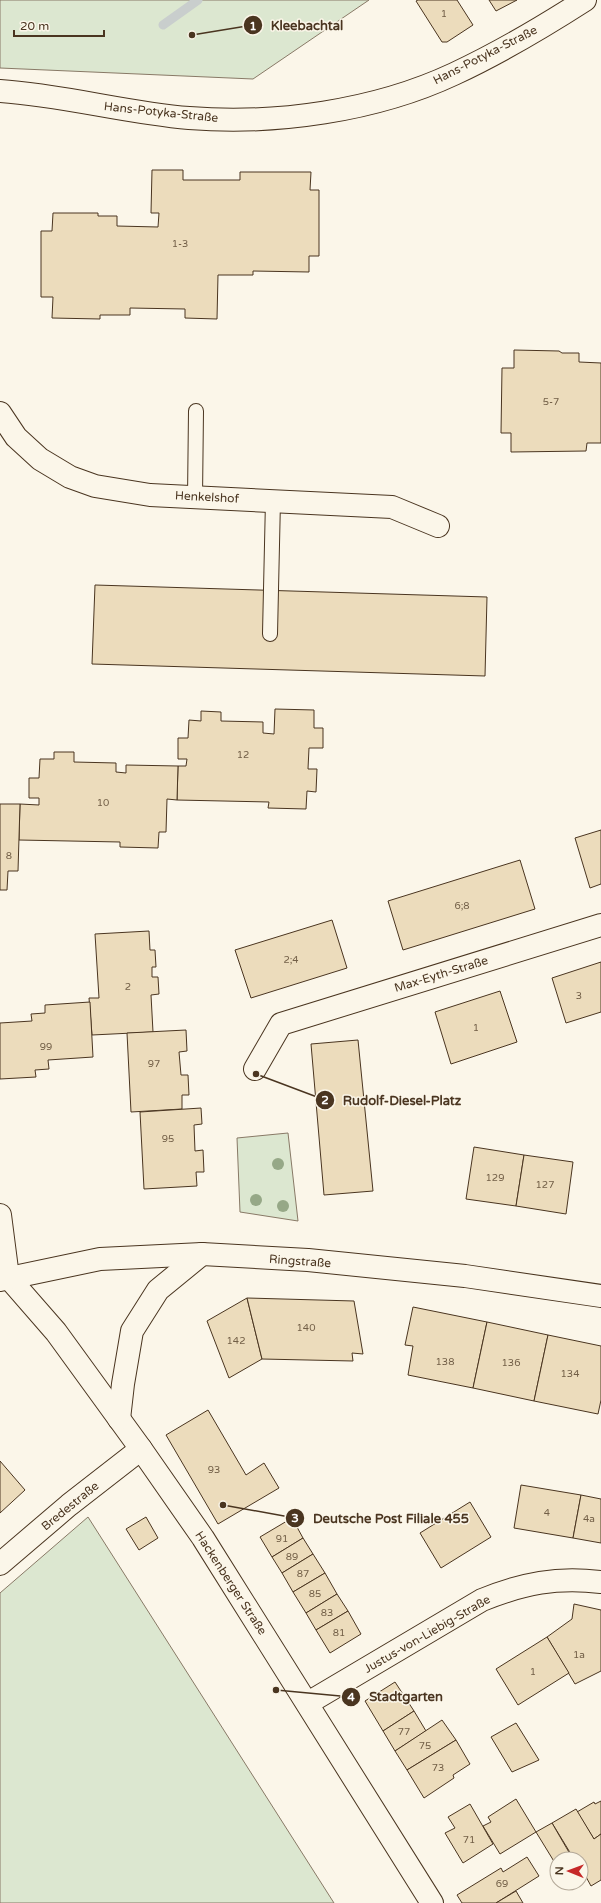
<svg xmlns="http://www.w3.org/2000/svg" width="601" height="1903" viewBox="0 0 601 1903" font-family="'Varela Round',sans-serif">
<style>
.green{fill:#dce7d0;stroke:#887966}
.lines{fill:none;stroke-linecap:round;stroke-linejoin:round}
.stream{stroke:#c9cecd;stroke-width:9}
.building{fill:#ecdcbc;stroke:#4a3520}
.lane-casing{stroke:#4a3520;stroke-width:16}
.street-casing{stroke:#4a3520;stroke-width:24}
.secondary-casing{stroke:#4a3520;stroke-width:24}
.primary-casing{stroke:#4a3520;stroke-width:24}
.lane{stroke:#fbf6e9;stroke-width:14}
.street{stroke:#fbf6e9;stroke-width:22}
.secondary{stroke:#fbf6e9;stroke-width:22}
.primary{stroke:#fbf6e9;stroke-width:22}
.tree{fill:#96a887}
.labels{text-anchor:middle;stroke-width:3;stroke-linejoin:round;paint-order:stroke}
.number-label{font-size:10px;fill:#725f47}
.street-label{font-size:12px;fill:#4a3520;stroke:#fbf6e9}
.leader{fill:none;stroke:#4a3520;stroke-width:1.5}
.callout-dot{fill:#4a3520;stroke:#fbf6e9;stroke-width:1.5}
.mark-label{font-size:12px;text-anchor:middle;font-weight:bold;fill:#fff}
.callout-label{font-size:13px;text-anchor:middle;font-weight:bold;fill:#4a3520;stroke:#fbf6e9;stroke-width:3;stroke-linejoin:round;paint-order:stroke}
</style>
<rect width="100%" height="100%" fill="#fbf6e9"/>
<!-- green -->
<g class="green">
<polygon points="0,0 369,0 253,79 0,68"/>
<polygon points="288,1133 298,1221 240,1212 237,1138"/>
<polygon points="88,1517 334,1903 0,1903 0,1593"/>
</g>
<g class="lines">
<!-- stream -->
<polyline class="stream" points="163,25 198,0"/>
</g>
<!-- building -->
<g class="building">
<polygon points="418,0 457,0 473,25 447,42 442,42 416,1"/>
<polygon points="489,0 517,0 496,11"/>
<polygon points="152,170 183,170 183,180 240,180 240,172 311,172 310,190 319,190 319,256 309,256 309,272 253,271 253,275 218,275 217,319 185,318 185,309 130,308 130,315 100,315 100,319 52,318 53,297 41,297 41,231 52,231 53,213 98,213 98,216 117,216 117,226 158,227 159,213 151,213"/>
<polygon points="514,350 559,351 562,353 579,353 579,362 601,363 601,443 587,443 586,451 511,452 511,433 501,433 502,368 514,368"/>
<polygon points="95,585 487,597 485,676 92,664"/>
<polygon points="275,709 314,710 314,728 323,728 323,748 309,748 308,769 317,769 316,792 307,791 306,809 268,808 269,802 177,800 178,766 186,766 187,759 178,759 178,738 188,738 189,720 201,721 201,711 221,712 221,721 263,722 263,733 274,734"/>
<polygon points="54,752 74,752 74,762 116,763 116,772 126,773 126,765 178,766 177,800 167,799 166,832 159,832 158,848 120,847 120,842 19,840 20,804 39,805 39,798 29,798 29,778 39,778 40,759 54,759"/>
<polygon points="0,804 20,804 18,871 8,871 7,890 0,890"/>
<polygon points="601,830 601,884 590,888 575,838"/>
<polygon points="520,860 535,909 403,950 388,901"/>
<polygon points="332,920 347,968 251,998 235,950"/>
<polygon points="149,931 150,950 155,950 156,967 152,967 152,977 158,977 159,994 151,995 153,1032 92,1035 89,998 99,998 95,934"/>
<polygon points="601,962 601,1012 566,1023 552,978"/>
<polygon points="500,991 517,1042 451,1064 435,1012"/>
<polygon points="90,1002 93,1057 48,1060 49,1069 35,1070 36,1077 0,1079 0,1023 32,1021 31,1014 45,1013 45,1005"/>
<polygon points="186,1030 187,1051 179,1052 181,1075 188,1075 189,1095 182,1095 182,1109 131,1112 127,1033"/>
<polygon points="358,1040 373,1191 324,1195 311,1044"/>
<polygon points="201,1108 202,1124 194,1125 195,1151 203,1150 204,1172 196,1172 197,1186 144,1189 140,1112"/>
<polygon points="474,1147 524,1155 516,1206 466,1199"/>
<polygon points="524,1155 573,1162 566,1214 516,1206"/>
<polygon points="247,1298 262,1359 229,1378 207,1321"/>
<polygon points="247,1298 354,1301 363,1354 352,1353 353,1361 262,1359"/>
<polygon points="413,1307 487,1322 473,1388 408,1375 413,1346 405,1345"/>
<polygon points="487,1322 548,1335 534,1401 473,1388"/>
<polygon points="548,1335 601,1346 601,1400 598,1414 534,1401"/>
<polygon points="208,1410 246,1475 264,1463 279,1488 218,1524 166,1435"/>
<polygon points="0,1461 25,1490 0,1513"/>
<polygon points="521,1485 581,1495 573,1538 514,1528"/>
<polygon points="581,1495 601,1499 601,1543 573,1538"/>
<polygon points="470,1502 491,1537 441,1568 420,1533"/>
<polygon points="146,1517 158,1538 139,1550 126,1529"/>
<polygon points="292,1518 303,1538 272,1557 260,1537"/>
<polygon points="303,1538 313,1554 282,1573 272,1557"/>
<polygon points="313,1554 325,1573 293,1592 282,1573"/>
<polygon points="325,1573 337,1594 306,1613 293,1592"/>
<polygon points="337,1594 348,1611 316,1630 306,1613"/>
<polygon points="574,1604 601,1610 601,1671 575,1684 547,1637 572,1619"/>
<polygon points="348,1611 361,1634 330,1653 316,1630"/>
<polygon points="547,1637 569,1673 518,1705 496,1669"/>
<polygon points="395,1682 414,1711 383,1731 365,1701"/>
<polygon points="414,1711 426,1731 395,1751 383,1731"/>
<polygon points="442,1720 456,1740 407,1770 395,1751"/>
<polygon points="516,1723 539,1760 512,1772 491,1737"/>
<polygon points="456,1740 470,1764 453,1775 454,1778 424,1798 407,1770"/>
<polygon points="516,1799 536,1832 500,1854 483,1826 491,1822 488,1817"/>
<polygon points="601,1801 601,1834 594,1839 577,1812 594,1802 595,1804"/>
<polygon points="470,1804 493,1844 463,1863 445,1833 455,1828 448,1817"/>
<polygon points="576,1809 594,1839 601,1834 601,1880 591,1886 585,1875 581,1877 581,1859 574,1859 552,1823"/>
<polygon points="552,1823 570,1854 562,1859 557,1859 555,1863 536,1832"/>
<polygon points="527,1857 539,1876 496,1903 462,1903 457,1895 501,1868 503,1872"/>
<polygon points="516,1891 523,1903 496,1903"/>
</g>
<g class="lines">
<defs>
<g id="lane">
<polyline points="195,497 196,411"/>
<polyline points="270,634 273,500"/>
</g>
<g id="street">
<path d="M0,91c63,4 126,22 189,27 86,7 186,-7 265,-44 45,-21 89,-47 131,-74"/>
<polyline points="0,413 16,437 40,459 70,477 95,486 150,495 392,507 438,526"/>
<polyline points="255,1069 281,1024 601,925"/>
<polyline points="8,1277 56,1332 141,1449 203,1538 432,1903"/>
<polyline points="0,1564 69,1505 141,1449"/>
<path d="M308,1703l174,-103c42,-17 74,-23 119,-18"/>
</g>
<polyline id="secondary" points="0,1215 8,1277"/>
<g id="primary">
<polyline points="0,1280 100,1259 202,1254 308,1260 465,1276 601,1296"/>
<polyline points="119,1419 123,1384 132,1331 158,1290 202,1254"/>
</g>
</defs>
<!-- lane casing -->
<use href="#lane" class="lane-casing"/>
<!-- street casing -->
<use href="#street" class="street-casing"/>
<!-- secondary casing -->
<use href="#secondary" class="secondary-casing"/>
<!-- primary casing -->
<use href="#primary" class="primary-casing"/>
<!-- lane -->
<use href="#lane" class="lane"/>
<!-- street -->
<use href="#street" class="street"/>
<!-- secondary -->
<use href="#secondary" class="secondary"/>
<!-- primary -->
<use href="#primary" class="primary"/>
</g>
<!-- trees -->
<g class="tree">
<circle cx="278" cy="1164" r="6"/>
<circle cx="256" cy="1200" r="6"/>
<circle cx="283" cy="1206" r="6"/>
</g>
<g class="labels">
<!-- number labels -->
<g class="number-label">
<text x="444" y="17">1</text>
<text x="180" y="247">1-3</text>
<text x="551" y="405">5-7</text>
<text x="243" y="758">12</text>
<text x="103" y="806">10</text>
<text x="9" y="859">8</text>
<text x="462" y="909">6;8</text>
<text x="291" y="963">2;4</text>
<text x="128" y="990">2</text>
<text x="579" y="999">3</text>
<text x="476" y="1031">1</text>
<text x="46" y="1050">99</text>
<text x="154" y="1067">97</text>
<text x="168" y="1142">95</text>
<text x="495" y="1181">129</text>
<text x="545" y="1188">127</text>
<text x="306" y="1331">140</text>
<text x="236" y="1344">142</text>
<text x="445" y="1365">138</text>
<text x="511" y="1366">136</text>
<text x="570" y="1377">134</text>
<text x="214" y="1473">93</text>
<text x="547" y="1516">4</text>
<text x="589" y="1522">4a</text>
<text x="282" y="1542">91</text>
<text x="292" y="1560">89</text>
<text x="303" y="1577">87</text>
<text x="315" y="1597">85</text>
<text x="327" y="1616">83</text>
<text x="339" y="1636">81</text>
<text x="579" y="1658">1a</text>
<text x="533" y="1675">1</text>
<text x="404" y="1735">77</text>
<text x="425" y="1749">75</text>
<text x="438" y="1771">73</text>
<text x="469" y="1843">71</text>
<text x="502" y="1887">69</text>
</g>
<!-- street labels -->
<g class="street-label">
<text transform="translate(485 55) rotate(-27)" y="4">Hans-Potyka-Straße</text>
<text transform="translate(161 112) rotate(6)" y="4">Hans-Potyka-Straße</text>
<text transform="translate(207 497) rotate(3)" y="4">Henkelshof</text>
<text transform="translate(441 974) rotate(-17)" y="4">Max-Eyth-Straße</text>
<text transform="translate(300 1261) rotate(4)" y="4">Ringstraße</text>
<text transform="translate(70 1506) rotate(-39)" y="4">Bredestraße</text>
<text transform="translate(231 1583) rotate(57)" y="4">Hackenberger Straße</text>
<text transform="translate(427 1634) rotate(-30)" y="4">Justus-von-Liebig-Straße</text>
</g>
</g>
<!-- callouts -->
<path class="leader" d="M192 35L253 25M256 1074L325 1100M223 1505L295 1518M276 1690L351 1697"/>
<g class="callout-dot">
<circle cx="192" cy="35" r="4"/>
<circle cx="256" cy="1074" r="4"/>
<circle cx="223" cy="1505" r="4"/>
<circle cx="276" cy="1690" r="4"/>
<circle cx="253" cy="25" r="10"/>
<circle cx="325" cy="1100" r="10"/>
<circle cx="295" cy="1518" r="10"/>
<circle cx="351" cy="1697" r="10"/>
</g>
<g class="mark-label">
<text x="253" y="30">1</text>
<text x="325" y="1104">2</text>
<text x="295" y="1522">3</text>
<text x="351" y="1701">4</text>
</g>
<g class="callout-label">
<text x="307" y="30">Kleebachtal</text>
<text x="402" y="1105">Rudolf-Diesel-Platz</text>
<text x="391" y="1523">Deutsche Post Filiale 455</text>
<text x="406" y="1701">Stadtgarten</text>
</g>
<!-- north arrow -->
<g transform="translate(569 1871) rotate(271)"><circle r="19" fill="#fbf6e9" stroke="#b4a999"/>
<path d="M0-3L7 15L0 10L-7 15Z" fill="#c62828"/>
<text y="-6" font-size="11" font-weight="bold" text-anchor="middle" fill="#4a3520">N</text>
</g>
<!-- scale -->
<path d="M14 30v6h90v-6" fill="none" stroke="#4a3520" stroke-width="2"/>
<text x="20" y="30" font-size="12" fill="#4a3520" stroke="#fbf6e9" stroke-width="3" paint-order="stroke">20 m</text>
</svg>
